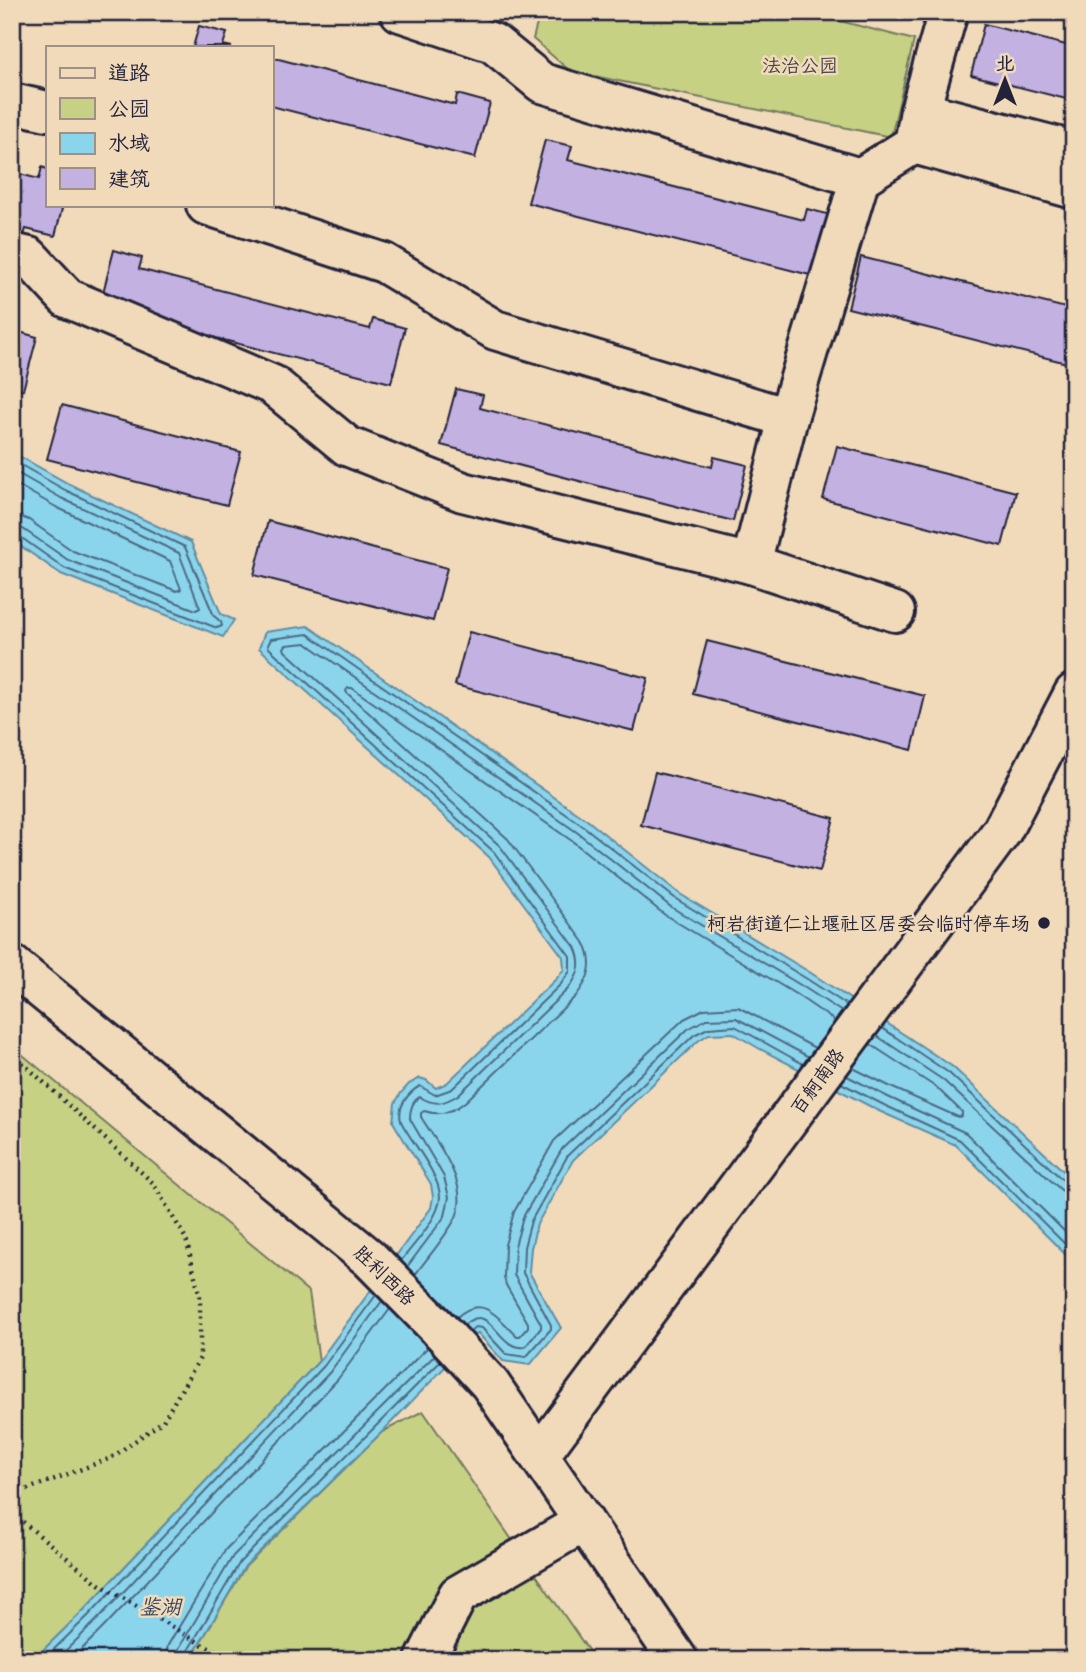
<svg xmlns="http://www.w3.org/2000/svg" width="1086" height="1672" viewBox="0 0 1086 1672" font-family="Delius,'LXGW WenKai TC',sans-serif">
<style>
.green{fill:#c6d184;stroke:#747a60;stroke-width:2}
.water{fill:#8bd5ec;stroke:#618da5;stroke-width:2}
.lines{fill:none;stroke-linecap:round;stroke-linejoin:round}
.shore{stroke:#4c6a82;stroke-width:2}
.building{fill:#c2b1e1;stroke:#22223b;stroke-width:2}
.minor-casing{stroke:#22223b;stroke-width:44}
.path{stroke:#22223b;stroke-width:4.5;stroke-dasharray:2 5;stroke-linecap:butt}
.minor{stroke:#f1daba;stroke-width:38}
.poi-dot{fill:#22223b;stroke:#f1daba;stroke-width:2.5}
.labels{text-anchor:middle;stroke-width:5;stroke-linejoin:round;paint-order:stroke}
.park-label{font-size:19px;fill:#43454a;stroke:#f1daba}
.poi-label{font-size:19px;fill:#22223b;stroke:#f1daba;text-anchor:end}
.street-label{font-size:19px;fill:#22223b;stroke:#f1daba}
.water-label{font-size:21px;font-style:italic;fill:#37465e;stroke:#f1daba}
</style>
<rect width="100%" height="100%" fill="#f1daba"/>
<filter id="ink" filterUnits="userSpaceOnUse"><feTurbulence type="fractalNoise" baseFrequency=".0143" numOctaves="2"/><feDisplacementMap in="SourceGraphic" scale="14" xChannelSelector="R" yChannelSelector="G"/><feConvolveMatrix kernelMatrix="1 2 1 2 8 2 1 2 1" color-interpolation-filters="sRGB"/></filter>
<g filter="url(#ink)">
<!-- green -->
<g class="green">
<polygon points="540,12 805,12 914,40 891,137 570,71 533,39"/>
<polygon points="12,1046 309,1292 319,1361 84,1610 33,1660 12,1660"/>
<polygon points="423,1411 595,1660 190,1660 245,1567 382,1432"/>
</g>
<!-- water -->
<g class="water">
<polygon points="12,452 69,484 191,542 221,614 234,620 223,637 61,574 12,540"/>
<polygon points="308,626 587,820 680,894 811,973 953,1067 1074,1181 1074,1263 956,1145 881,1112 760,1049 733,1033 709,1034 698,1041 573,1160 537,1224 531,1248 529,1272 561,1328 530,1365 503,1361 478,1333 382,1432 245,1566 190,1660 33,1660 84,1610 319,1361 431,1208 433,1197 431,1184 393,1122 395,1103 401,1093 409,1084 420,1078 426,1080 436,1088 447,1083 556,979 564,969 563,957 489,857 259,648 265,632"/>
</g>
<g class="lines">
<!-- shore -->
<g class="shore">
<polyline points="12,460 65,490 185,547 214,616 221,622 222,626 217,628 64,568 19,536 12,535"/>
<polyline points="12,470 61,498 179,553 200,608 196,610 68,560 23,529 12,526"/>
<polyline points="12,482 56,507 170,561 181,589 177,591 73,551 29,520 21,517 12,516"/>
<polyline points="882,1028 949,1073 1066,1183 1074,1185"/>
<polyline points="877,1036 943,1080 1061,1190 1067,1193 1074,1194"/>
<polyline points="853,1068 893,1088 958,1117 962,1116 962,1112 937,1088 870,1044"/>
<polyline points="847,1076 888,1097 966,1133 1074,1241"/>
<polyline points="841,1083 884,1105 960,1140 1074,1253"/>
<path d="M401,1261c12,-16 39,-44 39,-64 0,-19 -21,-46 -31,-62 -2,-4 -7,-10 -8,-14 -4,-15 8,-29 19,-35l15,9 17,-6 109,-105 9,-13v-15l-76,-104 -225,-204 -1,-3 3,-6 37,-5 275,192 93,73 131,80 40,26"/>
<path d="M407,1267l38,-51 4,-19 -5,-20 -34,-58c0,-10 2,-18 10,-22 15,9 23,7 38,-2l110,-106c11,-14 15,-25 7,-42l-75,-101 -215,-195 -1,-3 2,-3 20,-2 272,190 93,74 131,79 40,26"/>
<path d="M415,1275c13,-18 28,-35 39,-54 19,-34 -16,-76 -33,-104v-4l3,-2c15,5 29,1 41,-9l111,-106c14,-18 19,-33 8,-54l-76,-103 -161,-146 -1,-2 2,-3h4l220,153 93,74 132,80 38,26"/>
<path d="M457,1317c27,-24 42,2 60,19h3l8,-9v-4l-22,-38 -2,-8 1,-32 9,-33 40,-71 130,-122 20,-10 34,-2 77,41"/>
<path d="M464,1325c28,-25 33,26 61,22l16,-19v-4l-27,-49 1,-29 8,-29 39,-68 126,-120 18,-10 30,-1 73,39"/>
<polyline points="470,1331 475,1327 482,1328 506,1354 526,1357 551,1329 551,1325 523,1273 524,1247 531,1221 568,1155 694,1035 708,1028 735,1026 803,1064"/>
<polyline points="43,1660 89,1615 324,1366 376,1295"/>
<polyline points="56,1660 96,1621 330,1372 382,1301"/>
<polyline points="71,1660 103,1628 338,1379 390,1309"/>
<polyline points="165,1660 168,1645 226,1549 428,1347"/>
<polyline points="176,1660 178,1650 233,1556 435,1355"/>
<polyline points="184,1660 186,1654 240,1562 441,1361"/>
</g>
</g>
<!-- building -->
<g class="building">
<polygon points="984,24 1074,47 1074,101 971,75"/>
<polygon points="199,26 227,33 223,45 232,47 193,47"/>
<polygon points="271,57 455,105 457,94 490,103 475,158 271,106"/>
<polygon points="545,140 572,146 568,160 804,220 807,209 831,215 814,276 528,203"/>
<polygon points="42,167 47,169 47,205 63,205 55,236 26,229 23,239 12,236 12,172 39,179"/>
<polygon points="114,250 142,258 139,269 370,329 373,319 405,328 391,383 99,308"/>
<polygon points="861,257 1074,310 1074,354 1071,364 848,308"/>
<polygon points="12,330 37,337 23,390 12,387"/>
<polygon points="456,389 483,395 480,408 712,467 714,457 747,465 733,521 441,445"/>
<polygon points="62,405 241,452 227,505 47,459"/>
<polygon points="837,446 1016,492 1002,546 823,499"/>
<polygon points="268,521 447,568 433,621 254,575"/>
<polygon points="469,632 648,678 634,731 455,685"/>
<polygon points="707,641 925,696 912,750 693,694"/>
<polygon points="655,772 834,818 820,871 641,825"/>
</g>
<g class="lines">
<defs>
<g id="minor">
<polyline points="400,12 493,43 542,83 860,178"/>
<polyline points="12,103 47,111"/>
<polyline points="920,111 1074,151"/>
<polyline points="914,144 1074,189"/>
<polyline points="206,205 384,263 495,330 788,418"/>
<polyline points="12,253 29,257 67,298 273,385 347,446 463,492 751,564 895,612"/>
<polyline points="751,564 788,418 860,178 914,144 920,111 948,12"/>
<polyline points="12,965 369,1258 444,1334 490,1384 678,1660"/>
<polyline points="539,1456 1002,831 1074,693"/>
<polyline points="425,1660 458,1595 584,1522"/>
</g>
</defs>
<!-- minor casing -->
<use href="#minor" class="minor-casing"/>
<!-- path -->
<g class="path">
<polyline points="12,1053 153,1183 186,1239 200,1297 200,1358 163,1421 111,1458 12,1495"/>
<polyline points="12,1513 99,1584 203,1645 234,1660"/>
</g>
<!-- minor -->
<use href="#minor" class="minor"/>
</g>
</g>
<!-- markers -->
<circle class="poi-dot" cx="1044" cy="923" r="7"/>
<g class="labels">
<!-- park labels -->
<g class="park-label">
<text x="800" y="72">法治公园</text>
</g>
<!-- poi labels -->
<g class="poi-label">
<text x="1030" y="930">柯岩街道仁让堰社区居委会临时停车场</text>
</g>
<!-- street labels -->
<g class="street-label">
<text transform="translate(817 1081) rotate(-54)" y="7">百舸南路</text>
<text transform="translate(385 1275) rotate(44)" y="7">胜利西路</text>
</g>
<!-- water labels -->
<g class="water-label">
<text x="160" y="1614">鉴湖</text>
</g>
</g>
<!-- margin -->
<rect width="1086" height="1672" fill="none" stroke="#f1daba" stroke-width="42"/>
<rect x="21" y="21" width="1044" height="1630" fill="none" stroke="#22223b" stroke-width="2.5" filter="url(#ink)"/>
<!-- legend -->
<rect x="46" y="46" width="228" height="161" fill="#f1daba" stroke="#9e9087" stroke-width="2"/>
<rect x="60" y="68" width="35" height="10" fill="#f1daba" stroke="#9e9087" stroke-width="2"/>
<text x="108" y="80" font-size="21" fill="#22223b">道路</text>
<rect x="60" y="98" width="35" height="21" fill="#c6d184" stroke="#9e9087" stroke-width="2"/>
<text x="108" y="116" font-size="21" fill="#22223b">公园</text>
<rect x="60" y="133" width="35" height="21" fill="#8bd5ec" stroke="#9e9087" stroke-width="2"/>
<text x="108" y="150" font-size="21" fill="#22223b">水域</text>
<rect x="60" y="168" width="35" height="21" fill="#c2b1e1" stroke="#9e9087" stroke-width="2"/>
<text x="108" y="186" font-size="21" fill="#22223b">建筑</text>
<!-- north arrow -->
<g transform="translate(1005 80)" stroke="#f1daba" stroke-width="5" paint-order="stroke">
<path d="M0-5L12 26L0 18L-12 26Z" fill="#22223b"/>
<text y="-10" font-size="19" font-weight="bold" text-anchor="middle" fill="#22223b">北</text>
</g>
</svg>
